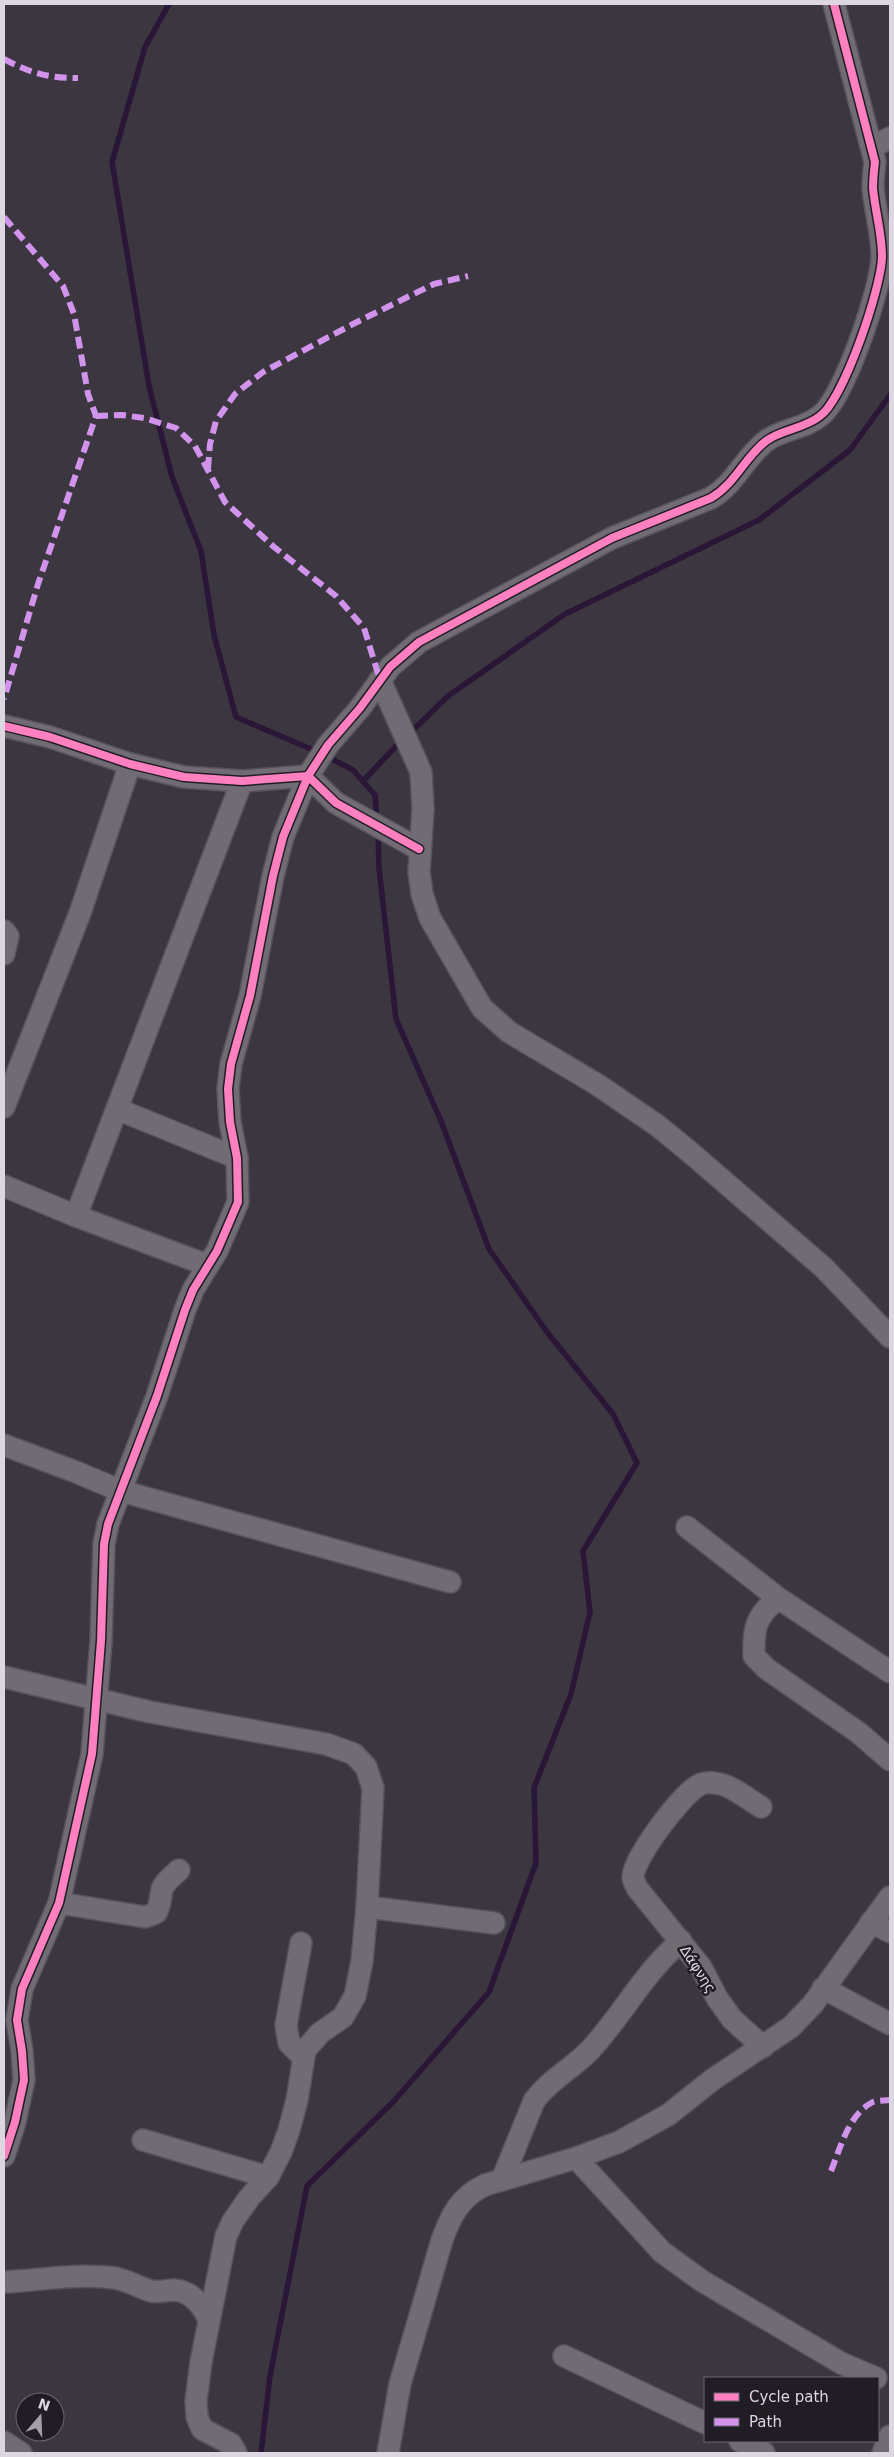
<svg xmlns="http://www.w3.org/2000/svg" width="894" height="2457" viewBox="0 0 894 2457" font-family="'DejaVu Sans',sans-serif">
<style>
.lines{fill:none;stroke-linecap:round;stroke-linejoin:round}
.stream{stroke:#2a1637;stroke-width:5.5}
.minor-casing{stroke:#57535b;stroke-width:24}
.minor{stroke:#716c74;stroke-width:21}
.quiet{stroke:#d193ec;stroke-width:6;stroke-dasharray:12 6;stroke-linecap:butt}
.cycleway-casing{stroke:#211d24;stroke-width:11}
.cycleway{stroke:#ff80c0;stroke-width:8}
.labels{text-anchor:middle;stroke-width:5;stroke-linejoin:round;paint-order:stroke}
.street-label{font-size:14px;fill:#dcd7e1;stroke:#211d24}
</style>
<rect width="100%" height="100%" fill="#3b3640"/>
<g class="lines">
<!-- stream -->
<g class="stream">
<polyline points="169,4 145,47 112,162 149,386 172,477 201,551 214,635 236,717 318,752"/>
<polyline points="408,735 448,696 565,614 759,520 850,450 890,395"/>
<polyline points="326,756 353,770 375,795 377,820"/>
<polyline points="363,781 401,741"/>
<polyline points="261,2453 270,2376 307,2186 394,2101 489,1992 536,1863 534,1788 571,1694 590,1612 583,1551 637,1463 613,1414 547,1332 489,1249 441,1121 396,1019 379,868 378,831"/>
</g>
<defs>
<g id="minor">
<polyline points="872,147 890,138"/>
<polyline points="380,680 421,772 423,809 419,872 422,894 430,918 482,1008 509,1032 598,1085 658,1126 691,1153 824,1268 890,1337"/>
<path d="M4,726l46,11 80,27 54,13 58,4 66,-5 20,-31 32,-37 30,-41 29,-25 193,-104 99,-40c25,-15 33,-40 55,-57 16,-12 38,-12 54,-25 24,-17 62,-130 62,-160 0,-23 -7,-45 -9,-68 0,-9 1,-18 2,-26l-41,-158"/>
<polyline points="4,931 8,936 4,954"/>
<polyline points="4,1107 80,913 130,764"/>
<polyline points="117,1109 237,1158"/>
<polyline points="4,1186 76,1216 207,1265"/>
<polyline points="76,1216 242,781"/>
<polyline points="4,1445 76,1472 121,1491 450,1582"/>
<polyline points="687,1527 778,1598"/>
<path d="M890,1672l-112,-74c-22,18 -25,30 -24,58l13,13 92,64 31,27"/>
<polyline points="4,1677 150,1712 326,1744 354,1754 366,1767 373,1788 367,1907 362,1961 355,1996 343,2017 320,2033 305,2050 297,2100 289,2130 281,2152 268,2177 249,2198 233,2221 226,2236 201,2362 196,2401 197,2417 202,2429 231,2444 236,2453"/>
<path d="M761,1807c-14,-8 -30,-23 -47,-24 -4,-1 -12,0 -15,2 -18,10 -65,72 -66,92 0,4 3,8 4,11l64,79 16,31 15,21 31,28"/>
<path d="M59,1903l86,14 11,-4c5,-9 4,-15 6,-24 3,-8 11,-13 17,-19"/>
<polyline points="367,1907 494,1923"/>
<polyline points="871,1922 890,1932"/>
<polyline points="301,1943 286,2025 289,2043 303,2057"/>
<polyline points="823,1988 890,2024"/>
<polyline points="143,2140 268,2177"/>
<polyline points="4,2156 15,2122 24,2080 22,2051 17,2020 22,1989 59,1903 92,1754 101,1641 104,1544 108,1524 157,1396 185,1310 193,1290 217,1251 238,1202 237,1158 230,1122 228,1089 231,1064 250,996 273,876 283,837 308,776 336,803 419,849"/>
<polyline points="576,2158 662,2252 702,2281 841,2363 876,2378"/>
<path d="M502,2180l32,-79c15,-21 39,-33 56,-51 33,-35 53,-77 91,-109"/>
<path d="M4,2282c36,-2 75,-9 111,-4 14,3 23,9 36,13 8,2 15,-1 23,-1 17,1 30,16 35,31"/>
<polyline points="564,2356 705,2423"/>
<polyline points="740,2441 764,2453"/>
<polyline points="4,2442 21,2453"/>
<path d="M388,2453l12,-69 42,-144c9,-25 18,-43 43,-55l91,-27 43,-16 49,-27 44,-35 79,-53 22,-23 77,-107"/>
<polyline points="883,2453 890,2436"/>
</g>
</defs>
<!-- minor casing -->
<use href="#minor" class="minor-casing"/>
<!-- minor -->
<use href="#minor" class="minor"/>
<!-- quiet -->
<g class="quiet">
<path d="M4,59c26,14 44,19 74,19"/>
<polyline points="4,217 63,286 74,314 88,394 96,416 38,584 4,699"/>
<polyline points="96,416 122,415 144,418 176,428 195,446 225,502 274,547 336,596 364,628 380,680"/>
<polyline points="208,469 210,444 216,421 235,394 263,372 355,323 434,284 468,276"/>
<path d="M831,2171c9,-22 17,-55 40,-68 5,-3 14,-2 19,-3"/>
</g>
<defs>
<g id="cycleway">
<path d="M4,726l46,11 80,27 54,13 58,4 66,-5 20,-31 32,-37 30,-41 29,-25 193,-104 99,-40c25,-15 33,-40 55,-57 16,-12 38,-12 54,-25 24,-17 62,-130 62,-160 0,-23 -7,-45 -9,-68 0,-9 1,-18 2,-26l-41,-158"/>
<polyline points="4,2156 15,2122 24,2080 22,2051 17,2020 22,1989 59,1903 92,1754 101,1641 104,1544 108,1524 157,1396 185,1310 193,1290 217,1251 238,1202 237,1158 230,1122 228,1089 231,1064 250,996 273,876 283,837 308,776 336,803 419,849"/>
</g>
</defs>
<!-- cycleway casing -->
<use href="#cycleway" class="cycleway-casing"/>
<!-- cycleway -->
<use href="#cycleway" class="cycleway"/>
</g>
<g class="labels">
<!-- street labels -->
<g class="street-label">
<text transform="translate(698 1969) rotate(57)" y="5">Δάφνης</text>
</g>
</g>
<!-- border -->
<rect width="894" height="2457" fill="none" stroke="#dcd7e1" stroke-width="10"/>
<!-- legend -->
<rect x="704" y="2377" width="175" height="65" fill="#211d24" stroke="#6c6770"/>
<rect x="714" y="2393" width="25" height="8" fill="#ff80c0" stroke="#6c6770"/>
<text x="749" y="2402" font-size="15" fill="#dcd7e1">Cycle path</text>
<rect x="714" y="2418" width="25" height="8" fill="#d193ec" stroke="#6c6770"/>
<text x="749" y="2427" font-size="15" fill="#dcd7e1">Path</text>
<!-- north arrow -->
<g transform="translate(40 2417) rotate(19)"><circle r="24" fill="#211d24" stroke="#6c6770"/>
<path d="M0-4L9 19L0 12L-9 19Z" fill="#a49fa9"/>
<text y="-8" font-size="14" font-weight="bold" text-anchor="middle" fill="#dcd7e1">N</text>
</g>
</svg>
